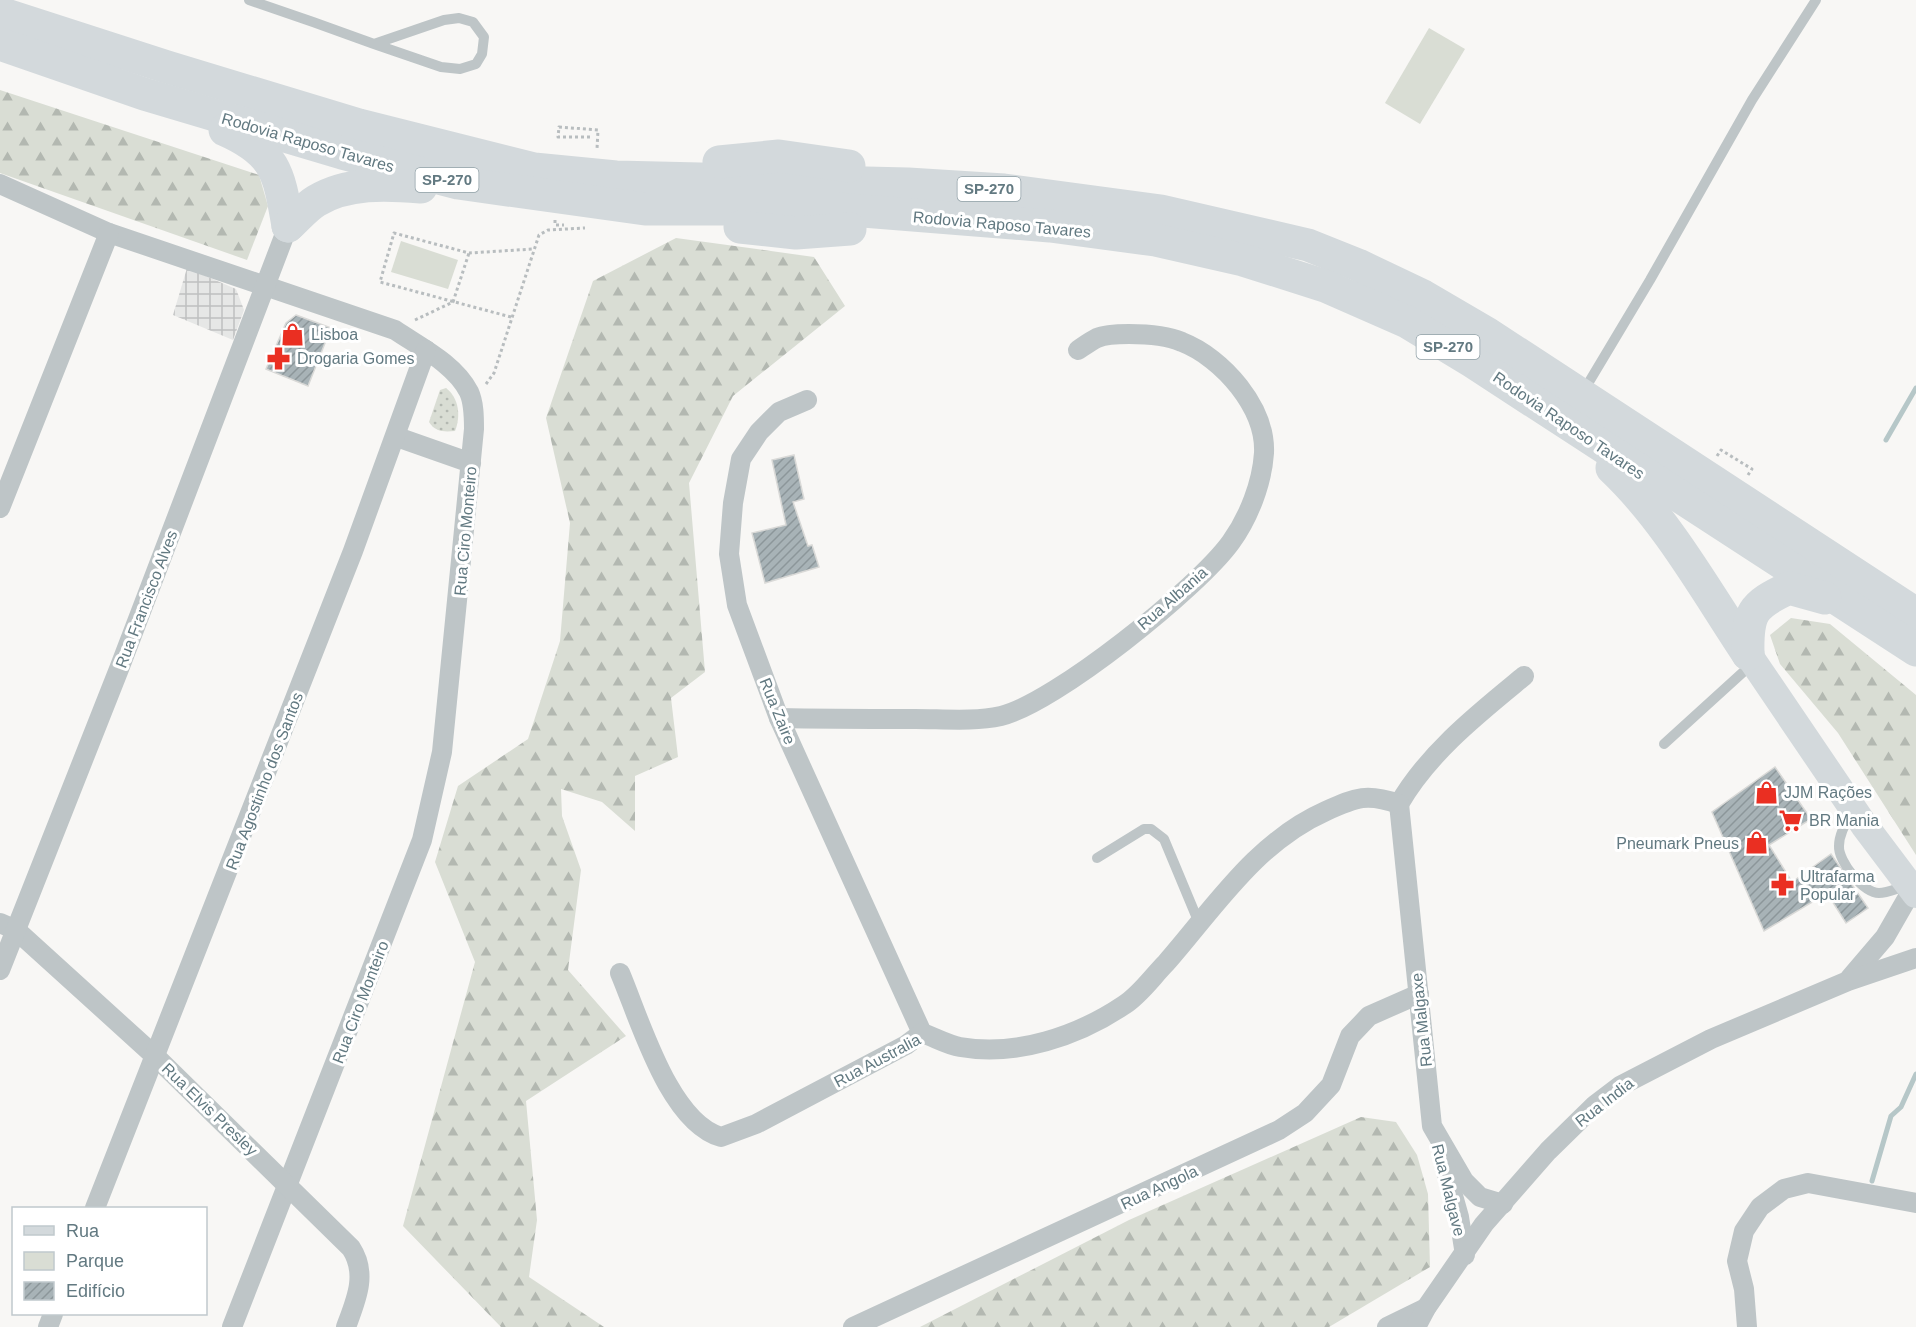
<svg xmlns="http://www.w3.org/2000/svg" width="1916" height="1327" viewBox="0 0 1916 1327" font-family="Helvetica,sans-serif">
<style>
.industrial{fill:url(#industrial-grid)}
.grass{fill:url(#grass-dots)}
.forest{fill:url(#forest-firs)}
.park{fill:#d9ddd4}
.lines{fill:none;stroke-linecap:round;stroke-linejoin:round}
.stream{stroke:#b6c7c8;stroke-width:5}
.building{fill:url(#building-hatch);stroke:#d9d9d7;stroke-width:1.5}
.path{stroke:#b8bdbf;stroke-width:3;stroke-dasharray:3 3;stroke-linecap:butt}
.lane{stroke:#bec5c7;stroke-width:10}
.street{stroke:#bec5c7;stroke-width:20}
.secondary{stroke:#d3d9dc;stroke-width:28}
.highway{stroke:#d3d9dc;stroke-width:33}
.labels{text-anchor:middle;stroke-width:6;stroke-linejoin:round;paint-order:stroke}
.shield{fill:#fff;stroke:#91a1a7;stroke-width:1.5}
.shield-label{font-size:15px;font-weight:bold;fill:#627981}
.street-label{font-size:16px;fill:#627981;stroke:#fff}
.poi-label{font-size:16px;fill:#627981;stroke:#fff;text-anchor:start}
</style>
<defs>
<pattern id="industrial-grid" width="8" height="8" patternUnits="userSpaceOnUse" patternTransform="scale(1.5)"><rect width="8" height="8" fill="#e6e7e6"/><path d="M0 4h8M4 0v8" fill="none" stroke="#bec0c0"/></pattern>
<pattern id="grass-dots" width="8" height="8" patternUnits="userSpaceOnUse" patternTransform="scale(1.5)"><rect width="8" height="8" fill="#d9ddd4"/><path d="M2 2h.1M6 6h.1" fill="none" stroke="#b3b8b1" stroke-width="1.8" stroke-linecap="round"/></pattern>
<pattern id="forest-firs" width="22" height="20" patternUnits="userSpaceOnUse" patternTransform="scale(1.5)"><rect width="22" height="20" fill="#d9ddd4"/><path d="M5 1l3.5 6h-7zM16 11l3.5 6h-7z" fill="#b3b8b1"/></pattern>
<pattern id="building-hatch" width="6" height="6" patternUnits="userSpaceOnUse" patternTransform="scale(1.5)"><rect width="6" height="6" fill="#a8b3b7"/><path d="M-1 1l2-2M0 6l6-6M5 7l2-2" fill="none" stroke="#8c969a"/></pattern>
</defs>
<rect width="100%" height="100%" fill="#f8f7f5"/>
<!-- industrial -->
<polygon class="industrial" points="187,268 236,289 244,310 233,340 173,315"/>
<!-- grass -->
<path class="grass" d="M446,388c13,10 15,28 9,43 -11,1 -20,1 -26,-9l11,-32z"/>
<!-- forest -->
<g class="forest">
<polygon points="0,90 259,175 268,206 247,260 0,173"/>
<polygon points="676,238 814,257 845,306 733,396 689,483 705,672 671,698 678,757 635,776 635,831 602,802 561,789 562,816 581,870 568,970 626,1036 526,1101 537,1220 529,1277 604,1327 501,1327 403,1226 475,962 435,862 458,786 528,739 560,641 570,523 546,418 593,281"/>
<polygon points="1791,618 1830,624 1916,695 1916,855 1838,733 1780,664 1770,635"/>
<polygon points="1361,1117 1396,1122 1417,1155 1428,1194 1430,1267 1329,1327 920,1327 1129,1220"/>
</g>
<!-- park -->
<g class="park">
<polygon points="1429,28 1465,49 1420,124 1385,103"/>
<polygon points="401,241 458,260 448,289 391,272"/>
</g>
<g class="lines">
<!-- stream -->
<g class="stream">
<polyline points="1886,440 1916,388"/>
<polyline points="1872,1181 1891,1116 1901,1107 1916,1074"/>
</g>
</g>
<!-- building -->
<g class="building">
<polygon points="296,315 331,328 308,386 266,369 286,323"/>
<polygon points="794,455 804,499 793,502 808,546 812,545 819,567 765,583 752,533 786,525 772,460"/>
<polygon points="1775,767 1811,819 1769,845 1792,882 1831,854 1868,908 1846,923 1827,893 1764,931 1712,812"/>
</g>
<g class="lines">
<!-- path -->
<g class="path">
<polyline points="590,137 558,137 559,127 598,130 597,149"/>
<polyline points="555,220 555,225 564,225"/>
<polyline points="511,317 380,282 394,233 469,253 533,249"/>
<polyline points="415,320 453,302 469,253"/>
<polyline points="486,384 494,373 539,235 548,230 585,228"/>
<polyline points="1717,456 1721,450 1752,469 1748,475"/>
</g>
<!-- lane -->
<g class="lane">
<polyline points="249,0 313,22 374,44 441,67 460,69 476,64 482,54 484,37 473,22 459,18 444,20 374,44"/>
<polyline points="1583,392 1650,280 1752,100 1816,0"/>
<polyline points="1664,744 1752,664"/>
<path d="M1852,812c-6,11 -13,22 -13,34 -1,15 24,47 40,47 8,0 19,-5 27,-7"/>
<polyline points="1097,858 1144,829 1151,829 1164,839 1199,923"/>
</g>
<!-- street -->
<g class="street">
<path d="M0,184l109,49 286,97c25,17 60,34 74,62 5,11 5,25 5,37l-32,323 -20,88 -190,487"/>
<polyline points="807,400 779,412 759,432 741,459 733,503 729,554 737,605 779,718 922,1033"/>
<polyline points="397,437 471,463"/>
<polyline points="0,508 109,233"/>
<path d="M779,718c45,1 91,1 136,1 28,0 59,3 86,-3 54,-13 197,-128 230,-174 18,-25 31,-59 33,-89 2,-45 -41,-95 -82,-111 -16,-7 -35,-8 -53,-8 -10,0 -23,0 -32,4 -6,3 -13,8 -19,12"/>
<polyline points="1399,804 1432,1126 1464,1181 1480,1197 1503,1204"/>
<path d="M1399,804c30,-52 80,-91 125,-128"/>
<path d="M0,923l16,7 140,127 195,191c17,26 5,52 -5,79"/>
<polyline points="0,970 119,669 288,226"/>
<path d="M620,973c20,47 49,149 101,164l35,-13 150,-79 16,-12c12,4 26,12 38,14 56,10 118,-11 164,-42 16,-10 29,-29 42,-42 49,-56 90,-121 160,-152 31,-14 41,-18 73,-7"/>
<polyline points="1850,978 1885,937 1912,890"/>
<polyline points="1443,1160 1459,1217 1465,1255"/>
<polyline points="95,1208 353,551 426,350"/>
<polyline points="48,1327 53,1314"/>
<polyline points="853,1327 1279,1130 1305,1113 1331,1085 1350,1036 1369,1016 1419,994"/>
<polyline points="1387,1327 1426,1308"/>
<polyline points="1416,1327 1426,1308 1484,1224 1548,1151 1595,1105 1620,1086 1711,1039 1848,981 1916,958"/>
<polyline points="1747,1327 1744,1289 1737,1261 1744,1231 1760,1207 1784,1189 1808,1183 1916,1203"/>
</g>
<!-- secondary -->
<polyline class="secondary" points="1748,654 1864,825 1916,894"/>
<!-- highway -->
<g class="highway">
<polyline points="0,13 167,67 359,125 534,169 616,177 908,184 1004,190 1161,211 1308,245 1358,265 1423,296 1488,334 1916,614"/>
<polyline points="0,44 144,94 342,153 458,183 645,209 838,209 1050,226 1155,240 1243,260 1325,286 1407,322 1473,362 1916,650"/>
<path d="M225,130c52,23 54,44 63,96"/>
<polyline points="719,162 779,156 849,166"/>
<path d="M288,226c9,-8 18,-19 28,-25 31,-19 71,-17 105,-14"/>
<polyline points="740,227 796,233 850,229"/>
<path d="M1612,468c55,52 94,123 136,186"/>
<path d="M1748,654c-1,-41 4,-49 41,-66l36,10"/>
</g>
</g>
<!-- icons -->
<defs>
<symbol id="shop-bare" viewBox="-9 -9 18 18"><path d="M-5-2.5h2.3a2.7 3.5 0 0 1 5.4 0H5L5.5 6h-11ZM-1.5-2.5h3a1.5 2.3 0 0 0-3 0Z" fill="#ea2f22" stroke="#fff" stroke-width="2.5" paint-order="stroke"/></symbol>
<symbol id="pharmacy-bare" viewBox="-9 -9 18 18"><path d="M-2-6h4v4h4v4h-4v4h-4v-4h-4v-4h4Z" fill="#ea2f22" stroke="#fff" stroke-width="2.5" paint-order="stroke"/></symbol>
<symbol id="supermarket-bare" viewBox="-9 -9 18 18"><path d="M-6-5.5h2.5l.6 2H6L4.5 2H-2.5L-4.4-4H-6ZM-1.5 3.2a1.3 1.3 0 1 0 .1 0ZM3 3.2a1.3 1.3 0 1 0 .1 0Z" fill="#ea2f22" stroke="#fff" stroke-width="2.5" paint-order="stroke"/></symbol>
</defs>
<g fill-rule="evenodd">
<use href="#shop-bare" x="276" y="318" width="33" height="33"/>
<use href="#pharmacy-bare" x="262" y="342" width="33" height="33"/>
<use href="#shop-bare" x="1750" y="776" width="33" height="33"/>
<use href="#supermarket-bare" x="1774" y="804" width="33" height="33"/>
<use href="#shop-bare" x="1740" y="826" width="33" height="33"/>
<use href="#pharmacy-bare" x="1766" y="868" width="33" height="33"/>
</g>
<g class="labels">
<!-- shield labels -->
<g class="shield">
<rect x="415.5" y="168" width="63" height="24" rx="4.5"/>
<rect x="957.5" y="177" width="63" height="24" rx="4.5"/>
<rect x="1416.5" y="335" width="63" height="24" rx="4.5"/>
</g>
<g class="shield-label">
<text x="447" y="185">SP-270</text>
<text x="989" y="194">SP-270</text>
<text x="1448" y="352">SP-270</text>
</g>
<!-- street labels -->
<g class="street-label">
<text transform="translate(308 142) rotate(16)" y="6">Rodovia Raposo Tavares</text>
<text transform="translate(1002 224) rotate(5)" y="6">Rodovia Raposo Tavares</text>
<text transform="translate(1569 425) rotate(34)" y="6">Rodovia Raposo Tavares</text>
<text transform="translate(465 531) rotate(-85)" y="6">Rua Ciro Monteiro</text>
<text transform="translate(1172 598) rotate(-41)" y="6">Rua Albania</text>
<text transform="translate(146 599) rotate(-69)" y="6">Rua Francisco Alves</text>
<text transform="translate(778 711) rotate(68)" y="6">Rua Zaire</text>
<text transform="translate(264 781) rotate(-69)" y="6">Rua Agostinho dos Santos</text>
<text transform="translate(360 1002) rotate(-69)" y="6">Rua Ciro Monteiro</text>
<text transform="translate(1421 1020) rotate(-96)" y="6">Rua Malgaxe</text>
<text transform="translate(877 1060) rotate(-28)" y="6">Rua Australia</text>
<text transform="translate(1604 1102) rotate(-38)" y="6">Rua India</text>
<text transform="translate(210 1109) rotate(44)" y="6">Rua Elvis Presley</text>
<text transform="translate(1159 1187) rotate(-25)" y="6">Rua Angola</text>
<text transform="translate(1449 1190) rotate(76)" y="6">Rua Malgave</text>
</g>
<!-- poi labels -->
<g class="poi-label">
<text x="311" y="340">Lisboa</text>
<text x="297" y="364">Drogaria Gomes</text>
<text x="1784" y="798">JJM Rações</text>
<text x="1809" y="826">BR Mania</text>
<text x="1739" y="849" text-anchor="end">Pneumark Pneus</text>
<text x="1800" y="882">Ultrafarma<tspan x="1800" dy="18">Popular</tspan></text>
</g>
</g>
<!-- legend -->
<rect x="12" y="1207" width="195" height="108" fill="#ffffff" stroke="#c0c9cd" stroke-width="1.5"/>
<rect x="24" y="1226" width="30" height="9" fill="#d3d9dc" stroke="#c0c9cd" stroke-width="1.5"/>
<text x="66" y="1237" font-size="18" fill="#627981">Rua</text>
<rect x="24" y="1252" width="30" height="18" fill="#d9ddd4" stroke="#c0c9cd" stroke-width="1.5"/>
<text x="66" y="1267" font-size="18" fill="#627981">Parque</text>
<rect x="24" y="1282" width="30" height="18" fill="url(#building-hatch)" stroke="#c0c9cd" stroke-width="1.5"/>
<text x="66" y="1297" font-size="18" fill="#627981">Edifício</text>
</svg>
